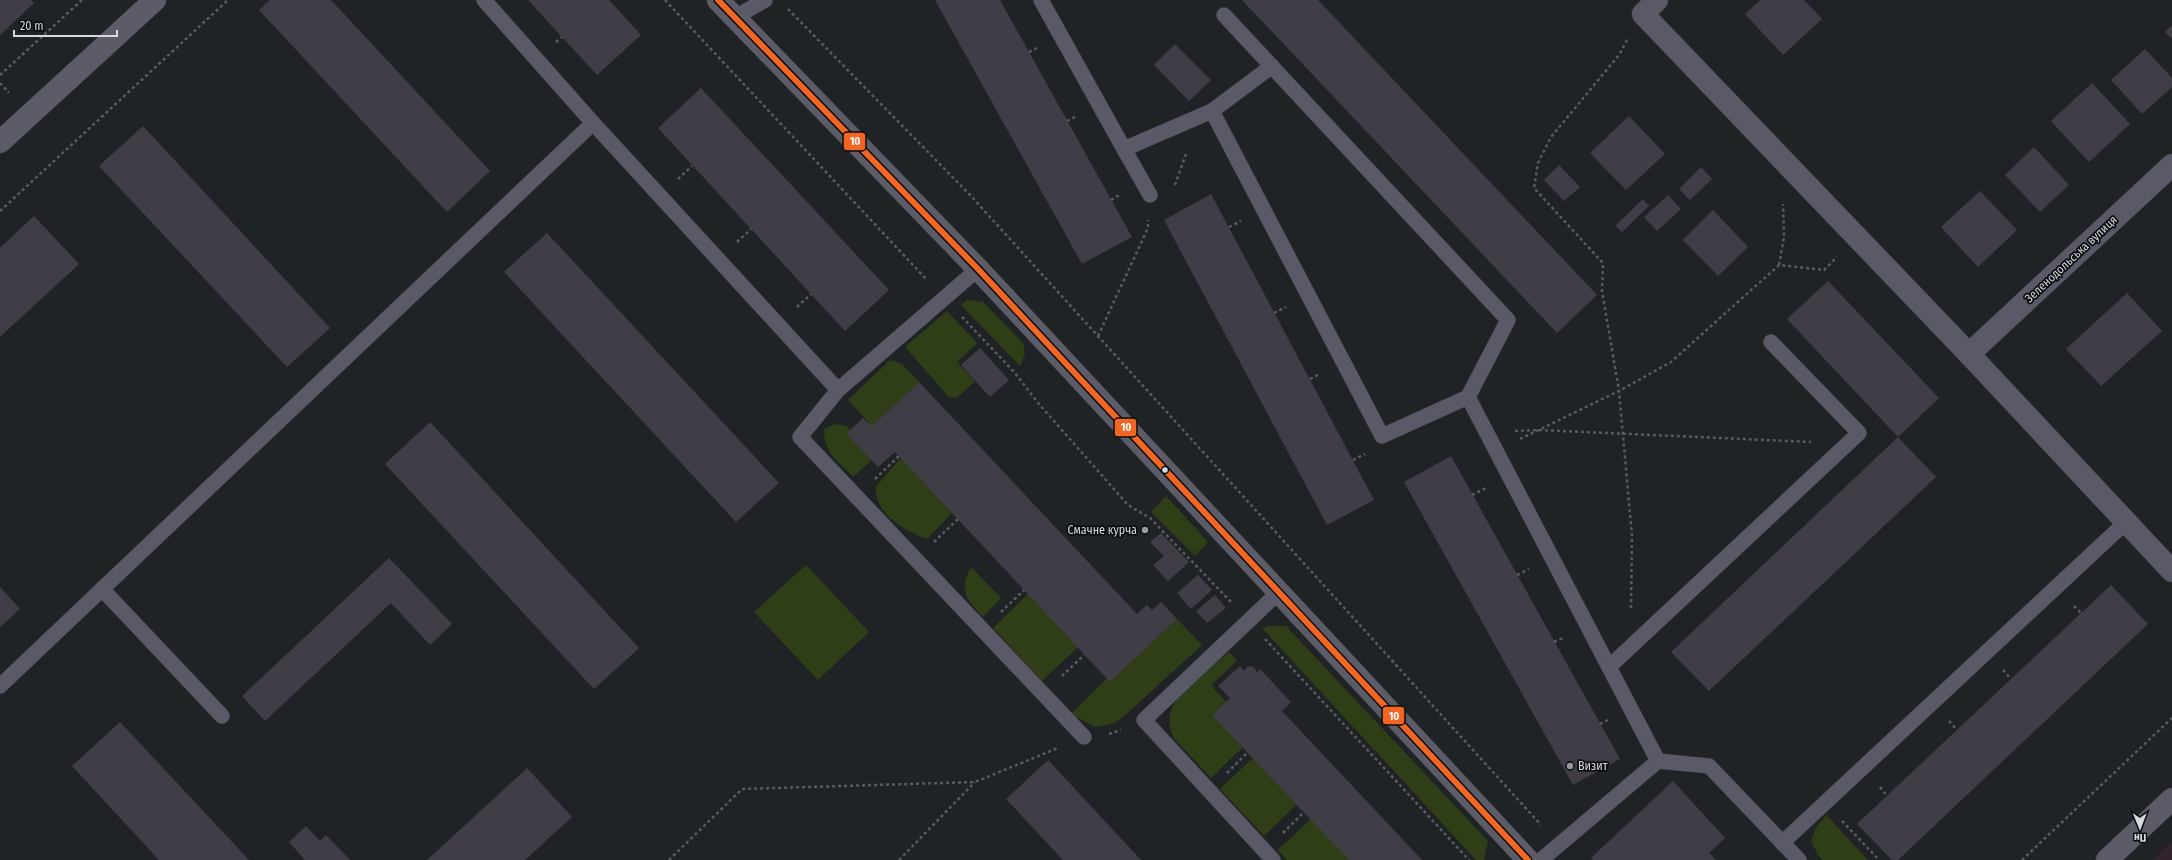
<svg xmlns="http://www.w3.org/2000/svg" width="2172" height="860" viewBox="0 0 2172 860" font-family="'Fira Sans Condensed',sans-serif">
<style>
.commercial{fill:#32242d}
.green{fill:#303e18}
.building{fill:#403d47}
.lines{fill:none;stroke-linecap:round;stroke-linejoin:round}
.lane-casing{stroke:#3a3d3f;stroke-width:16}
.street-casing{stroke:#3a3d3f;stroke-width:23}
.secondary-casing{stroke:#3a3d3f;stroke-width:23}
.path{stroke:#5a5b62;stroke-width:2.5;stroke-dasharray:3 3;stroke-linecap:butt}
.lane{stroke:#595967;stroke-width:15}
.street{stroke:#595967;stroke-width:22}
.secondary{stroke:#5c5c69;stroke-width:22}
.bus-1-casing{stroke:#0a0d0f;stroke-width:9}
.bus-1{stroke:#f26522;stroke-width:6}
.bus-dot{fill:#d5dade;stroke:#0a0d0f;stroke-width:1.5}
.poi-dot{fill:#969a9e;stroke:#0a0d0f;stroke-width:1.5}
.labels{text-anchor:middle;stroke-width:3.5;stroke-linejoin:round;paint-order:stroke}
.street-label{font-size:12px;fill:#d5dade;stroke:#0a0d0f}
.poi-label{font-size:12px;fill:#d5dade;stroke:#0a0d0f;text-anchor:end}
.line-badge{stroke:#0a0d0f;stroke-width:1.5}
.badge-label{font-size:11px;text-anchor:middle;font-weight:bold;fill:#fff}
</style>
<rect width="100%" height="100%" fill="#202326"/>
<!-- commercial -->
<polygon class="commercial" points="2172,841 2172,860 2152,860"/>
<!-- green -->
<g class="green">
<polygon points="967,300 983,302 1023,343 1025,354 1020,366 961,305"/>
<polygon points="947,311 977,343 957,362 975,381 957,398 949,397 905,347"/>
<polygon points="890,360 902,364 919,382 872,426 848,400"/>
<path d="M835,424l11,2 4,4 -3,4 25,26 -19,17c-14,-15 -30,-25 -29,-48z"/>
<path d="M901,458l51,55 -25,26c-22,-8 -54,-26 -51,-53z"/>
<polygon points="1166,496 1208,542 1195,556 1151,512"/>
<polygon points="806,565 869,632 818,680 754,612"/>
<path d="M971,567l30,31 -18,19c-16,-17 -25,-27 -12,-50z"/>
<polygon points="1028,594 1078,647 1042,681 993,628"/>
<polygon points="1177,619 1202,645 1123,717 1115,723 1095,727 1071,714 1107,678 1110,682"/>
<polygon points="1268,626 1286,626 1488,841 1484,860 1476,860 1262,628"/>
<path d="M1229,652l8,9 -26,24 15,17 -14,13 31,32 -32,31 -37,-40c-4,-8 -6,-17 -3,-27 6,-20 42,-45 58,-59z"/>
<polygon points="1253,758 1297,804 1264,836 1220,789"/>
<polygon points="1826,815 1868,860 1823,860 1818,855 1811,841 1816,828"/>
<polygon points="1311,819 1349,860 1287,860 1278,850"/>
</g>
<!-- building -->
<g class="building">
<polygon points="0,0 31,0 34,3 0,35"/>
<polygon points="270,0 331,0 490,171 447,212 259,10"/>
<polygon points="528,0 609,0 641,35 597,75"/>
<polygon points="935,0 1000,0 1132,237 1082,264"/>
<polygon points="1242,0 1318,0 1597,295 1557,333"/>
<polygon points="1760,0 1804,0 1822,19 1783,55 1745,14"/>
<polygon points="2172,25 2172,39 2165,32"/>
<polygon points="1175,44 1211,80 1189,101 1154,65"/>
<polygon points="2145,49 2172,78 2172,87 2142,114 2111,80"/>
<polygon points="2092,83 2130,124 2089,162 2051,121"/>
<polygon points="701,88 889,290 845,331 658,128"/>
<polygon points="1629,116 1665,154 1626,190 1590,153"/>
<polygon points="143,126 330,328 287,367 99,166"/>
<polygon points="2034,147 2069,185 2040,212 2005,175"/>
<polygon points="1559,165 1580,187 1564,201 1544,180"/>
<polygon points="1701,167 1712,179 1690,200 1679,189"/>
<polygon points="1980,191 2017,230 1978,267 1941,227"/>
<polygon points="1211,194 1374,500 1327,525 1164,220"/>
<polygon points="1668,195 1681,209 1657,231 1644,217"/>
<polygon points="1643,199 1649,206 1622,232 1615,226"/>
<polygon points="1713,210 1748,247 1718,276 1683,240"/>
<polygon points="34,216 79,264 0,337 0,248"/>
<polygon points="547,233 779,483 736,522 504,272"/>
<polygon points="1828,281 1939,398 1898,437 1787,319"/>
<polygon points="2127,293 2162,331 2101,386 2066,349"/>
<polygon points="980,348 1009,380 990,397 961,365"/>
<polygon points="919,382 1137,614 1147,605 1152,610 1161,602 1177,619 1110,682 895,452 878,467 846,434 863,418 872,426"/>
<polygon points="430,422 639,648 594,689 385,464"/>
<polygon points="1898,437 1936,477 1709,691 1671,652"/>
<polygon points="1451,456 1620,759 1573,785 1404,482"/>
<polygon points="1161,533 1189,562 1168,581 1153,565 1164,556 1150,542"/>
<polygon points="389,558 452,624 430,645 391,603 265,721 242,696"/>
<polygon points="1198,575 1212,590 1191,609 1177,593"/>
<polygon points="2111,585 2148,624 1898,860 1892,860 1857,824"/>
<polygon points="0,587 20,609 0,627"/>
<polygon points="1215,595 1226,608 1207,623 1196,611"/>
<polygon points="1240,666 1244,671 1247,667 1251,666 1255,668 1257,673 1260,669 1291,702 1282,711 1422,860 1349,860 1212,715 1230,698 1218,686"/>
<polygon points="120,722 249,860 159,860 72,766"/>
<polygon points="1048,760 1141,860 1063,860 1006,799"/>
<polygon points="527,768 572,817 525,860 427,860"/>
<polygon points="1673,781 1725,838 1709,853 1716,860 1593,860 1591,858"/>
<polygon points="306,826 320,841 326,835 350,860 305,860 289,842"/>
</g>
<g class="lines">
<defs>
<g id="lane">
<polyline points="484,0 593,123 838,390 800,437 1084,737"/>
<polyline points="1041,0 1124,149 1212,111 1272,66"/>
<polyline points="1224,15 1508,320 1468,397 1658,761 1541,860"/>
<polyline points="734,18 765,0"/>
<polyline points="1212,111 1382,436 1468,397"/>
<polyline points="1124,149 1150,195"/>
<polyline points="838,390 978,269"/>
<polyline points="102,589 222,716"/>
<polyline points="1609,667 1859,433 1771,342"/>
<polyline points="0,686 593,123"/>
<polyline points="1658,761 1709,766 1799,860"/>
<polyline points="1782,843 2126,522"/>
<polyline points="1273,860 1144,720 1279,592"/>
</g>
<g id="street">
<polyline points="1657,0 1643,14 1969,354 2172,571"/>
<polyline points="1969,354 2172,165"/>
</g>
<g id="secondary">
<polyline points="718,0 978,269 1528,860"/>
<polyline points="0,142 155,0"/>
<polyline points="2107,860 2172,799"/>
</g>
</defs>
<!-- lane casing -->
<use href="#lane" class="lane-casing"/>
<!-- street casing -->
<use href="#street" class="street-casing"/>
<!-- secondary casing -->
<use href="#secondary" class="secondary-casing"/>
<!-- path -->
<g class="path">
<polyline points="665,0 927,280"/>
<polyline points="788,9 971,196 1541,825"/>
<polyline points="1627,40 1619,55 1551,137 1538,163 1534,188 1603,263 1602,291 1619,391 1632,536 1631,610"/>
<polyline points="556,42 562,37"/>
<polyline points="1029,52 1037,48"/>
<polyline points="0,75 82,0"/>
<polyline points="0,83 9,93"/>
<polyline points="1067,121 1075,117"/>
<polyline points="678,179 692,166"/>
<polyline points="1175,185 1187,151"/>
<polyline points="1111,200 1121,194"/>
<polyline points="0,211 228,0"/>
<polyline points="1229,227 1241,221"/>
<polyline points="737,242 751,229"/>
<polyline points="1779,265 1784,237 1783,204"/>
<polyline points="797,307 811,294"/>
<polyline points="1274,313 1286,307"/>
<polyline points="962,317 1015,373 1039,404 1128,505 1150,518 1231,602"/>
<polyline points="1098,336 1148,228 1148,220"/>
<polyline points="1310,379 1320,374"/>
<polyline points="1515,431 1539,430 1811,442"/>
<polyline points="1520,439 1619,391 1671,362 1779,265 1824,270 1837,257"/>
<polyline points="1353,460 1365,454"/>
<polyline points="875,479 899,456"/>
<polyline points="1472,495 1486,488"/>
<polyline points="934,542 958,519"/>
<polyline points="1517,575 1529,569"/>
<polyline points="2074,606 2081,613"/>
<polyline points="1001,612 1024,590"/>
<polyline points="1265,639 1469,860"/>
<polyline points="1554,642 1565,637"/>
<polyline points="2003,670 2011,679"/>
<polyline points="1062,676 1084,655"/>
<polyline points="1949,721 1957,730"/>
<polyline points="1600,724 1608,720"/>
<polyline points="1109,734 1121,730"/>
<polyline points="1227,773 1248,752"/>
<polyline points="1880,787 1887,796"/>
<polyline points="1842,821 1879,860"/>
<polyline points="1283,833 1304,812"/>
<polyline points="669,860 742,789 975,782 1058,748"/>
<polyline points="899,860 975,782"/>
<polyline points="2022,860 2172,718"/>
</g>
<!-- lane -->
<use href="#lane" class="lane"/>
<!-- street -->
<use href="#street" class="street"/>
<!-- secondary -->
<use href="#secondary" class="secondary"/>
<defs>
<polyline id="bus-1" points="718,0 978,269 1528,860"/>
</defs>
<!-- bus-1 casing -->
<use href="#bus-1" class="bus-1-casing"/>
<!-- bus-1 -->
<use href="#bus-1" class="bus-1"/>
</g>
<!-- markers -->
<circle class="bus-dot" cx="1165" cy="470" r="3.5"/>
<g class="poi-dot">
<circle cx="1145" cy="530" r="4"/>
<circle cx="1570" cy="766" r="4"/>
</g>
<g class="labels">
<!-- street labels -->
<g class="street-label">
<text transform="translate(2071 259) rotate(-43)" y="4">Зеленодольська вулиця</text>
</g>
<!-- poi labels -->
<g class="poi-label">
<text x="1137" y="534">Смачне курча</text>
<text x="1578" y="770" text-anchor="start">Визит</text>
</g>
</g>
<g class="line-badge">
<rect x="843" y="132" width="23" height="19" rx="4" fill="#f26522"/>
<rect x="1114" y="418" width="23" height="19" rx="4" fill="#f26522"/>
<rect x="1382" y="706" width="23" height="19" rx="4" fill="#f26522"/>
</g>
<g class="badge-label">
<text x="855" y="145">10</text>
<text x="1126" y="431">10</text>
<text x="1394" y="720">10</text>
</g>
<!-- north arrow -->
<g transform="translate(2140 828) rotate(179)" stroke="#0a0d0f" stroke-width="3" paint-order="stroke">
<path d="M0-3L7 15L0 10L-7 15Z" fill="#d5dade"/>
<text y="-6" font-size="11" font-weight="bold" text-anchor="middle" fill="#d5dade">Пн</text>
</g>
<!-- scale -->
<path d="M14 30v6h103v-6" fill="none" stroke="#d5dade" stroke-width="2"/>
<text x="20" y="30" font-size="12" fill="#d5dade" stroke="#0a0d0f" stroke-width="3" paint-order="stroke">20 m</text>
</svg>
